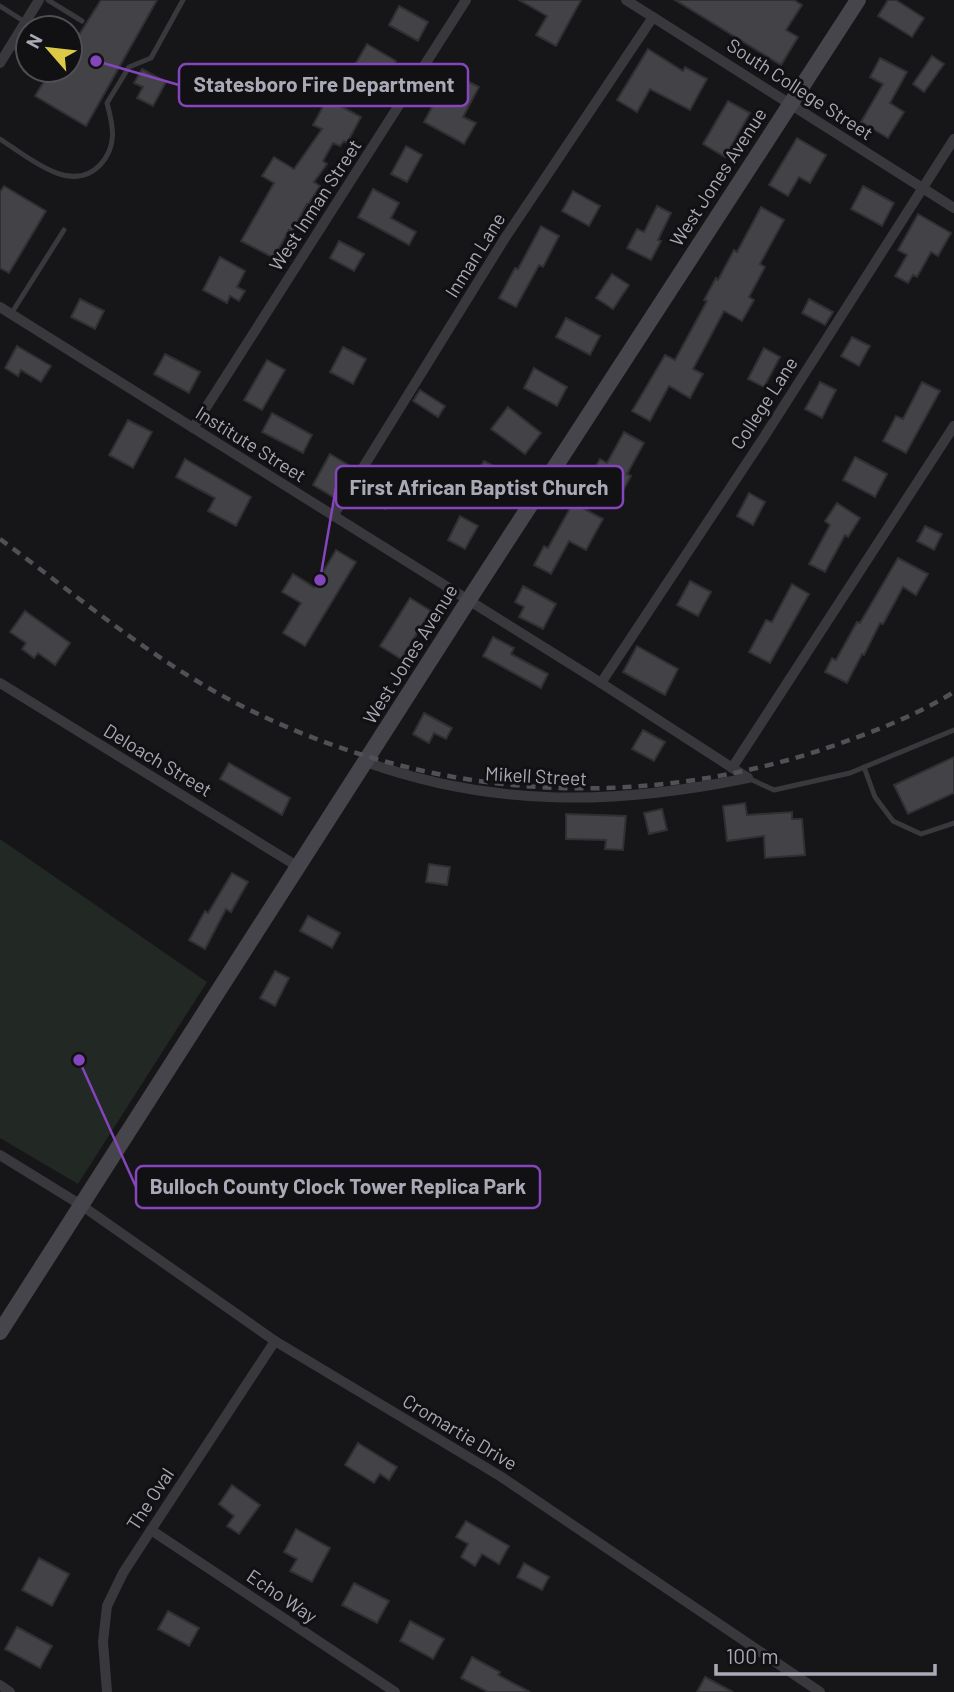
<svg xmlns="http://www.w3.org/2000/svg" width="954" height="1692" viewBox="0 0 954 1692" font-family="Barlow,sans-serif">
<style>
.green{fill:#222824}
.building{fill:#434247;stroke:#303033;stroke-width:2}
.lines{fill:none;stroke-linecap:round;stroke-linejoin:round}
.lane{stroke:#39393d;stroke-width:5}
.street{stroke:#39393d;stroke-width:10}
.secondary{stroke:#45454b;stroke-width:16}
.rail{stroke:#505056;stroke-width:4.5;stroke-dasharray:9 7;stroke-linecap:butt}
.labels{text-anchor:middle;stroke-width:6;stroke-linejoin:round;paint-order:stroke}
.street-label{font-size:19px;fill:#a9aab6;stroke:#111012}
.leader{fill:none;stroke:#8445bd;stroke-width:2.5}
.callout-dot{fill:#8445bd;stroke:#111012;stroke-width:2.5}
.callout{fill:#111012;stroke:#8445bd;stroke-width:2.5}
.callout-label{font-size:21px;text-anchor:middle;font-weight:bold;fill:#a9aab6}
</style>
<rect width="100%" height="100%" fill="#161517"/>
<!-- green -->
<polygon class="green" points="0,839 207,982 78,1184 0,1138"/>
<!-- building -->
<g class="building">
<polygon points="101,0 157,0 86,126 35,96 51,70 70,70 70,49"/>
<polygon points="519,0 581,0 556,46 536,35 547,16"/>
<polygon points="675,0 794,0 802,5 786,30 798,37 781,65"/>
<polygon points="888,0 896,0 924,18 912,37 878,16"/>
<polygon points="399,6 428,22 418,41 389,25"/>
<polygon points="367,44 396,61 381,87 352,70"/>
<polygon points="648,49 683,71 685,67 707,79 690,110 650,89 637,112 617,100"/>
<polygon points="932,56 944,64 924,92 913,84"/>
<polygon points="880,58 907,72 890,103 904,112 888,138 861,122 883,84 870,77"/>
<polygon points="142,69 166,82 153,106 137,98 143,87 134,83"/>
<polygon points="447,71 479,87 463,117 476,123 464,144 424,122 440,92 437,91"/>
<polygon points="327,99 361,117 347,143 344,141 340,146 333,143 323,161 327,164 314,182 320,186 308,205 307,204 292,232 289,230 274,258 241,241 274,183 262,176 274,157 294,169 322,129 313,125"/>
<polygon points="728,101 750,113 725,157 703,144"/>
<polygon points="797,138 826,155 810,183 799,177 788,196 769,185"/>
<polygon points="406,146 422,155 407,182 391,174"/>
<polygon points="4,186 46,211 9,273 0,268 0,192"/>
<polygon points="863,186 894,203 882,226 851,209"/>
<polygon points="373,189 399,203 391,218 416,232 409,245 358,217"/>
<polygon points="573,191 600,206 589,226 562,211"/>
<polygon points="657,206 671,213 658,240 661,241 651,260 627,248 637,229 644,232"/>
<polygon points="761,207 784,220 760,264 765,267 749,297 754,300 742,321 724,311 693,369 703,374 690,398 669,386 650,421 632,411 665,355 675,360 707,301 704,300 716,278 718,280 734,250 737,252"/>
<polygon points="918,214 951,233 938,256 931,252 917,277 913,275 908,283 895,276 907,255 898,250"/>
<polygon points="541,226 559,236 543,267 539,265 516,307 499,298 515,268 518,269"/>
<polygon points="339,241 364,254 354,271 330,258"/>
<polygon points="220,257 245,271 237,287 245,291 239,301 230,296 227,303 203,290"/>
<polygon points="612,274 629,285 613,309 596,298"/>
<polygon points="80,299 104,311 95,329 71,317"/>
<polygon points="809,299 833,312 825,325 802,313"/>
<polygon points="566,318 600,336 590,355 556,337"/>
<polygon points="852,337 870,346 859,366 841,356"/>
<polygon points="17,346 51,366 41,382 21,370 18,376 5,368"/>
<polygon points="343,347 366,359 353,384 330,372"/>
<polygon points="764,348 780,357 764,387 748,379"/>
<polygon points="165,354 200,372 189,393 154,374"/>
<polygon points="267,360 285,370 262,410 244,400"/>
<polygon points="534,368 567,387 557,406 524,388"/>
<polygon points="820,382 836,390 822,418 805,409"/>
<polygon points="922,382 940,391 906,453 883,441 896,416 903,419"/>
<polygon points="420,390 445,406 438,417 413,401"/>
<polygon points="508,407 541,433 525,454 491,429"/>
<polygon points="272,413 312,435 303,453 262,432"/>
<polygon points="128,420 152,432 133,468 109,455"/>
<polygon points="624,432 644,443 627,474 631,476 619,498 587,481 600,459 607,463"/>
<polygon points="330,454 352,467 335,498 313,485"/>
<polygon points="855,457 887,474 875,497 843,480"/>
<polygon points="185,459 251,497 236,526 208,511 215,498 176,477"/>
<polygon points="484,461 512,476 501,497 472,482"/>
<polygon points="371,480 394,492 385,509 362,497"/>
<polygon points="749,493 765,502 753,525 737,516"/>
<polygon points="573,503 603,519 586,550 569,541 551,574 534,565 544,546 548,548"/>
<polygon points="837,503 860,518 848,537 845,535 825,572 809,564 830,525 825,521"/>
<polygon points="460,516 478,526 465,549 448,540"/>
<polygon points="925,526 942,534 934,550 917,541"/>
<polygon points="336,550 356,562 305,646 283,633 301,603 282,592 293,574 314,587"/>
<polygon points="898,558 928,574 916,595 903,587 883,624 880,623 864,655 862,654 847,683 825,672 832,658 836,660 857,622 860,623"/>
<polygon points="690,581 711,592 698,616 677,605"/>
<polygon points="792,584 809,594 770,663 749,652 766,620 772,622"/>
<polygon points="523,586 556,604 543,629 519,617 524,607 515,602"/>
<polygon points="410,598 431,611 401,659 380,646"/>
<polygon points="25,611 70,643 55,665 38,653 34,658 22,649 26,643 10,632"/>
<polygon points="493,637 514,648 511,654 548,674 541,688 483,656"/>
<polygon points="637,646 678,669 665,695 623,672"/>
<polygon points="424,713 452,728 446,739 434,733 429,743 413,734"/>
<polygon points="643,730 665,742 654,761 632,749"/>
<polygon points="954,757 954,793 908,814 894,785"/>
<polygon points="229,763 290,798 282,815 220,779"/>
<polygon points="745,803 747,815 792,812 792,819 802,819 805,855 765,858 764,836 727,841 723,806"/>
<polygon points="662,809 667,830 649,834 644,813"/>
<polygon points="566,814 626,816 623,850 605,849 606,840 566,839"/>
<polygon points="429,864 450,867 447,885 426,882"/>
<polygon points="232,873 248,882 231,912 226,909 205,949 189,940 205,911 208,913"/>
<polygon points="308,916 340,933 332,948 300,931"/>
<polygon points="275,971 289,978 275,1006 260,998"/>
<polygon points="358,1443 397,1467 389,1480 380,1474 374,1483 345,1465"/>
<polygon points="232,1485 260,1505 239,1534 227,1526 234,1516 219,1504"/>
<polygon points="466,1521 509,1546 499,1564 482,1554 475,1566 461,1557 468,1544 456,1537"/>
<polygon points="296,1529 330,1548 312,1582 290,1571 297,1559 284,1552"/>
<polygon points="39,1558 69,1574 52,1606 22,1590"/>
<polygon points="524,1563 549,1577 542,1590 517,1577"/>
<polygon points="354,1583 389,1601 377,1623 342,1605"/>
<polygon points="168,1611 199,1628 189,1646 158,1629"/>
<polygon points="410,1621 444,1639 433,1659 400,1641"/>
<polygon points="17,1627 52,1646 40,1668 5,1649"/>
<polygon points="472,1657 500,1672 498,1675 530,1692 488,1692 461,1678"/>
<polygon points="705,1677 733,1692 697,1692"/>
</g>
<g class="lines">
<!-- lane -->
<g class="lane">
<polyline points="48,0 82,21"/>
<polyline points="0,6 25,22"/>
<polyline points="11,45 28,56"/>
<path d="M0,139c27,17 71,57 100,26 18,-19 13,-40 7,-62l22,-36 22,-9 32,-58"/>
<polyline points="11,314 64,230"/>
<polyline points="864,767 875,797 893,821 921,834 954,823"/>
<polyline points="748,778 774,790 850,773 954,730"/>
</g>
<!-- street -->
<g class="street">
<polyline points="626,0 954,208"/>
<polyline points="0,63 39,0"/>
<polyline points="0,307 601,683 748,778"/>
<polyline points="193,428 466,0"/>
<polyline points="333,516 505,238 653,17"/>
<polyline points="0,683 297,866"/>
<polyline points="601,683 764,437 954,139"/>
<path d="M366,762c129,46 250,43 382,16"/>
<polyline points="732,768 954,426"/>
<polyline points="0,1155 81,1205 275,1341 500,1476 820,1692"/>
<polyline points="151,1530 395,1692"/>
<polyline points="0,1685 10,1692"/>
<polyline points="107,1692 103,1642 107,1606 123,1573 151,1530 275,1341"/>
</g>
<!-- secondary -->
<polyline class="secondary" points="0,1332 468,601 858,0"/>
<!-- rail -->
<path class="rail" d="M0,539c76,56 150,119 234,163 183,95 388,112 584,49 47,-16 94,-33 136,-59"/>
</g>
<g class="labels">
<!-- street labels -->
<g class="street-label">
<text transform="translate(800 89) rotate(33)" y="7">South College Street</text>
<text transform="translate(718 177) rotate(-57)" y="7">West Jones Avenue</text>
<text transform="translate(315 205) rotate(-57)" y="7">West Inman Street</text>
<text transform="translate(475 255) rotate(-58)" y="7">Inman Lane</text>
<text transform="translate(764 403) rotate(-57)" y="7">College Lane</text>
<text transform="translate(251 444) rotate(32)" y="7">Institute Street</text>
<text transform="translate(410 654) rotate(-58)" y="7">West Jones Avenue</text>
<text transform="translate(158 760) rotate(31)" y="7">Deloach Street</text>
<text transform="translate(536 776) rotate(3)" y="7">Mikell Street</text>
<text transform="translate(460 1432) rotate(31)" y="7">Cromartie Drive</text>
<text transform="translate(150 1499) rotate(-57)" y="7">The Oval</text>
<text transform="translate(282 1596) rotate(34)" y="7">Echo Way</text>
</g>
</g>
<!-- callouts -->
<path class="leader" d="M96 61L179 85M320 580L336 487M79 1060L136 1187"/>
<g class="callout-dot">
<circle cx="96" cy="61" r="7"/>
<circle cx="320" cy="580" r="7"/>
<circle cx="79" cy="1060" r="7"/>
</g>
<g class="callout">
<rect x="179" y="64" width="289" height="42" rx="7"/>
<rect x="336" y="466" width="287" height="42" rx="7"/>
<rect x="136" y="1166" width="404" height="42" rx="7"/>
</g>
<g class="callout-label">
<text x="324" y="92">Statesboro Fire Department</text>
<text x="479" y="495">First African Baptist Church</text>
<text x="338" y="1194">Bulloch County Clock Tower Replica Park</text>
</g>
<!-- north arrow -->
<g transform="translate(49 49) rotate(298)"><circle r="33" fill="#111012" stroke="#4e4e54" stroke-width="2"/>
<path d="M0-5L12 26L0 18L-12 26Z" fill="#ddc847"/>
<text y="-10" font-size="19" font-weight="bold" text-anchor="middle" fill="#a9aab6">N</text>
</g>
<!-- scale -->
<path d="M716 1664v10h219v-10" fill="none" stroke="#a9aab6" stroke-width="3.5"/>
<text x="726" y="1664" font-size="21" fill="#a9aab6" stroke="#111012" stroke-width="5" paint-order="stroke">100 m</text>
</svg>
